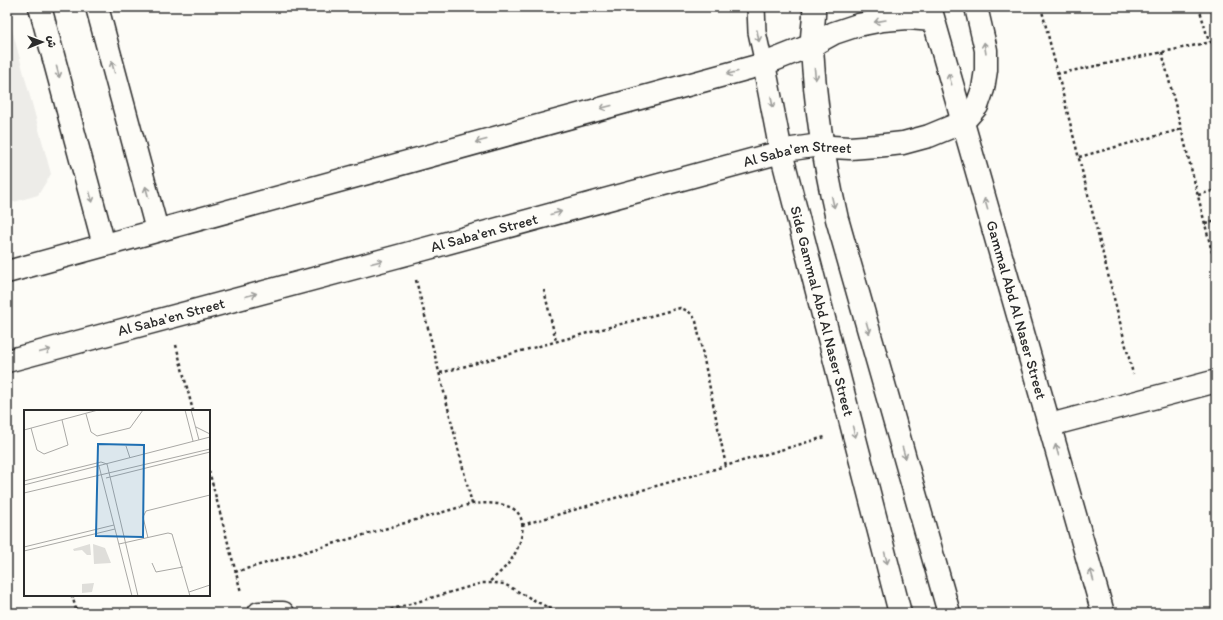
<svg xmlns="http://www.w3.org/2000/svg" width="1223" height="620" viewBox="0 0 1223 620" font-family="Itim,'Playpen Sans Arabic',sans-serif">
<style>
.built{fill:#edece8}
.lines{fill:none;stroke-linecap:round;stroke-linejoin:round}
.lane-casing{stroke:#2b2b2b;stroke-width:20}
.street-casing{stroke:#2b2b2b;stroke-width:25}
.secondary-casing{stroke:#2b2b2b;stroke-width:25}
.primary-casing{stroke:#2b2b2b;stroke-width:25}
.path{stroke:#2b2b2b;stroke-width:2.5;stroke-dasharray:3 3;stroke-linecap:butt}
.lane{stroke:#fdfcf7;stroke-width:17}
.street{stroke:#fdfcf7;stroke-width:22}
.secondary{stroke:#fdfcf7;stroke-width:22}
.primary{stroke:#fdfcf7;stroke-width:22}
.oneway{stroke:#9e9e9b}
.labels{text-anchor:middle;stroke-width:4;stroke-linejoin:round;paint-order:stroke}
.street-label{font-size:15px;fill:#2b2b2b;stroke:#fdfcf7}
.inset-road{fill:none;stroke:#a9a8a5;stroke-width:1}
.view{fill:#1f6fb2;fill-opacity:0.15;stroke:#1f6fb2;stroke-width:2}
.inset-edge{fill:none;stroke:#2b2b2b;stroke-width:2}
</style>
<rect width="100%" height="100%" fill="#fdfcf7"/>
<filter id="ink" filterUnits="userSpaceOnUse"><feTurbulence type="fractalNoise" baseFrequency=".025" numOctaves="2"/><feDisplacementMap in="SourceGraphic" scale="8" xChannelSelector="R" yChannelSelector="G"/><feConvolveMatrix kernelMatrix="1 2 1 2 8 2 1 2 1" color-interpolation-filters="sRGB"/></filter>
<g filter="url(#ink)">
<!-- built -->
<polygon class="built" points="7,11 51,174 38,195 7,204"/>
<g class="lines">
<defs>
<polyline id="lane" points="756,7 757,32 764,64"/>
<g id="street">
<polyline points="40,7 104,245"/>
<polyline points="97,7 157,230"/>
<polyline points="963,122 977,106 983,89 986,70 986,50 976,7"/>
<polyline points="1050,425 1213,382"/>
<polyline points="259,613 283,613"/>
</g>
<g id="secondary">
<path id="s1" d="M764,64l17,88 119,461"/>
<polyline points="7,272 764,64 812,45 834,33 858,25 883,20 908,18 933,20"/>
<path id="s2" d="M7,361l403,-108 382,-104 21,-3 37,2 26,-2 27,-3 26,-7 34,-14"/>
</g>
<g id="primary">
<path d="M814,7c1,13 -3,26 -2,40 3,57 12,115 25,172l112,394"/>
<path id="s3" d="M930,7l173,606"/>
</g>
</defs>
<!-- lane casing -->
<use href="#lane" class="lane-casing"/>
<!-- street casing -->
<use href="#street" class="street-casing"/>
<!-- secondary casing -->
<use href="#secondary" class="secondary-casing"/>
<!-- primary casing -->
<use href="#primary" class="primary-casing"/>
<!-- path -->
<g class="path">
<polyline points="1041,7 1133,374"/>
<polyline points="1199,7 1209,42"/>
<polyline points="1162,52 1216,268"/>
<polyline points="1057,74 1216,41"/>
<polyline points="1079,157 1182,129"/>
<polyline points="1198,195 1216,190"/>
<polyline points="1205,224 1216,221"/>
<polyline points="416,280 472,504"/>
<polyline points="544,290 556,341"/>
<polyline points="176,345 193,411"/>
<path d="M440,373l240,-65c9,3 12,5 16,13l30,145"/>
<polyline points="209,471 241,592"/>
<polyline points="522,525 825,437"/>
<path d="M235,572l236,-68c13,-1 28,-2 41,4 20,11 7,43 -4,56 -6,7 -13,13 -20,19"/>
<polyline points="72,595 77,613"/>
<polyline points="379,613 482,583 495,583 504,584 558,613"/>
</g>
<!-- lane -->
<use href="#lane" class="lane"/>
<!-- street -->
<use href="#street" class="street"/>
<!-- secondary -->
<use href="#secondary" class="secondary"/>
<!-- primary -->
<use href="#primary" class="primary"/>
</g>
<!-- one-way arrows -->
<defs><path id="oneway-shaft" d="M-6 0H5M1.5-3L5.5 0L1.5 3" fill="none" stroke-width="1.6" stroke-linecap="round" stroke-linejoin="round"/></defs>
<g class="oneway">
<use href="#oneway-shaft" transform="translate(880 21) rotate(170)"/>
<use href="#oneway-shaft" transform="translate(758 36) rotate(80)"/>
<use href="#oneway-shaft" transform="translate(985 48) rotate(-99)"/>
<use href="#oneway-shaft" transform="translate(113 67) rotate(-105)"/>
<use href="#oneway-shaft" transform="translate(58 72) rotate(75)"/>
<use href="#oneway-shaft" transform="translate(732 73) rotate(165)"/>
<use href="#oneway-shaft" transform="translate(815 74) rotate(85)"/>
<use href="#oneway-shaft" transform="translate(950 79) rotate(-106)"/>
<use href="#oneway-shaft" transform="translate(772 102) rotate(79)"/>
<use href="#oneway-shaft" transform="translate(606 107) rotate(165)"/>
<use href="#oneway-shaft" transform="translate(481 141) rotate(165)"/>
<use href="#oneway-shaft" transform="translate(147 192) rotate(-105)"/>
<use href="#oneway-shaft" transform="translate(91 197) rotate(75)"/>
<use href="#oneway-shaft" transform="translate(833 202) rotate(77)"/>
<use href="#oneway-shaft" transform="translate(986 204) rotate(-106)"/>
<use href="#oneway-shaft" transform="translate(556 213) rotate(-15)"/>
<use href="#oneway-shaft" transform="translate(377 262) rotate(-15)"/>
<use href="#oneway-shaft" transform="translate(251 295) rotate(-15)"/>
<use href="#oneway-shaft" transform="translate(868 328) rotate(74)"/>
<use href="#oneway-shaft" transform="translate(45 351) rotate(-15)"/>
<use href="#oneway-shaft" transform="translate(854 432) rotate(76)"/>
<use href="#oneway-shaft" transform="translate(1057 450) rotate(-106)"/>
<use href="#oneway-shaft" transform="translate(904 453) rotate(74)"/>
<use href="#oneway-shaft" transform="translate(886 558) rotate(76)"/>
<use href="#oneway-shaft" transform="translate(1092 575) rotate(-106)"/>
</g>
</g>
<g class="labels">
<!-- street labels -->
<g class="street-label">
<text dy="5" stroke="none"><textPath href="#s2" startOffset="818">Al Saba'en Street</textPath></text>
<text dy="5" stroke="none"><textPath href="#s2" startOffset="494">Al Saba'en Street</textPath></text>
<text dy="5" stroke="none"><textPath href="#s3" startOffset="315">Gammal Abd Al Naser Street</textPath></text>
<text dy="5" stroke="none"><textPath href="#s1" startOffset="254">Side Gammal Abd Al Naser Street</textPath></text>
<text dy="5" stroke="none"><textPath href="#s2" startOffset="170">Al Saba'en Street</textPath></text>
</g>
</g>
<!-- overview -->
<g transform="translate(24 410)">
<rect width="186" height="186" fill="#fdfcf7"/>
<path d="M66,134l1,11h-4l-5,-5 -8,1 -1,-2zM69,134l12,4 6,15 -17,1zM70,173l-2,9 -10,1v-9z" fill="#dfdeda"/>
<path class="inset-road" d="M161,0l8,31M167,0l8,30M62,4l5,18 6,4 33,-8 13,-18M172,17l14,7M7,18l6,22 7,4 24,-9 -6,-25M0,20l74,-20M102,36l4,12M83,54l31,132M75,56l33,130M82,68l104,-26M0,71l77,-19 6,2M0,75l186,-48M0,83l186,-44M124,128l-5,-21 3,-6 64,-16M95,134l49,-11 4,1 18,62M0,137l90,-22M0,141l91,-22M128,153l4,9 27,-5M165,182l21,-7"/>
<path class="view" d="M74,34l46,1 -1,92 -47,-1z"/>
<rect width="186" height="186" class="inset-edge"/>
</g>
<!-- margin -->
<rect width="1223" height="620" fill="none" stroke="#fdfcf7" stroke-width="24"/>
<rect x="12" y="12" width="1199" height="596" fill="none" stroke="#2b2b2b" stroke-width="1.5" filter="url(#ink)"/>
<!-- north arrow -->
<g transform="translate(42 42) rotate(89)" stroke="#fdfcf7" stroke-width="3" paint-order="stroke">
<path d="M0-3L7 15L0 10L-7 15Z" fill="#2b2b2b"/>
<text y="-6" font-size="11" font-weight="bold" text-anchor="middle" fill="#2b2b2b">ش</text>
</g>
</svg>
